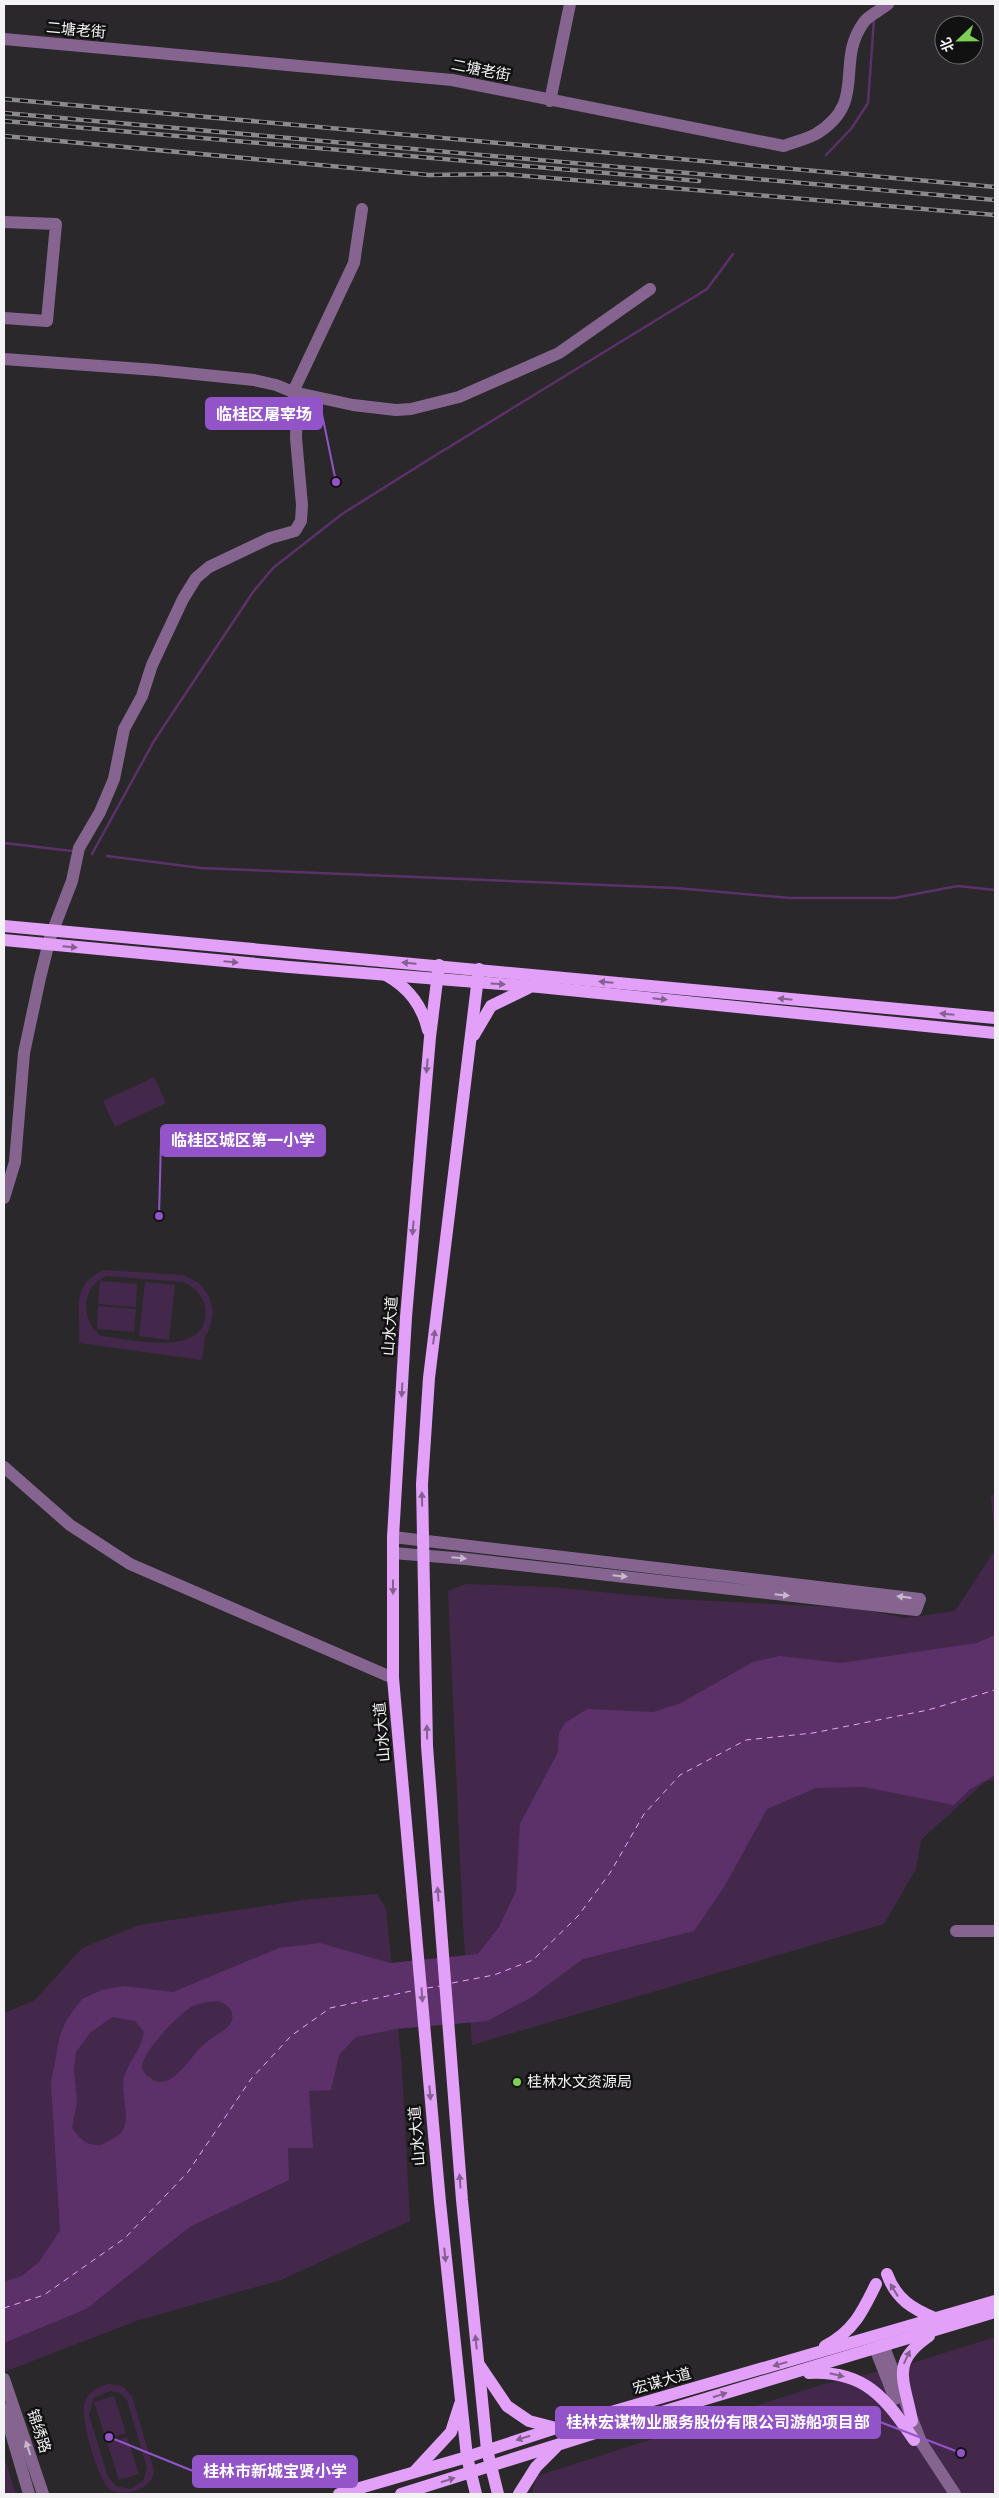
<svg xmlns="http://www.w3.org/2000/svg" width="999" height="2498" viewBox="0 0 999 2498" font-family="Montserrat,'Noto Sans SC',sans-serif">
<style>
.green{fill:#43284c;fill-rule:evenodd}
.water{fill:#5c316a;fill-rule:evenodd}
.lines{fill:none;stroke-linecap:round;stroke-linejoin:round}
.stream{stroke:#5c316a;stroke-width:2.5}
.ferry{stroke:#e7a7fd;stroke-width:1;stroke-dasharray:6 5;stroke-linecap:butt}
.minor{stroke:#856590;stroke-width:12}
.major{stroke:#e2a0f9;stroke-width:12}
.rail-casing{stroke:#8b898c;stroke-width:4.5}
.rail{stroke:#121112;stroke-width:2.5;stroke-dasharray:8;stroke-linecap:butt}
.oneway{fill:#846091}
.oneway2{fill:#c7bacc}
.poi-dot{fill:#7cd155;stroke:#121112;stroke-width:2}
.labels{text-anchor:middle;stroke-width:5;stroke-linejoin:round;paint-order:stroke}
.street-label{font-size:15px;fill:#f3f2f4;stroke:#121112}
.poi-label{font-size:15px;fill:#f3f2f4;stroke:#121112;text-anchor:start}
.leader{fill:none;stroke:#9354ca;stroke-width:2}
.callout-dot{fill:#9354ca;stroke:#121112;stroke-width:2}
.callout{fill:#9354ca;stroke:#9354ca;stroke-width:2}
.callout-label{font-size:16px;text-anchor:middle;font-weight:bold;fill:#fff}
</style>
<rect width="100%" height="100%" fill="#2a282b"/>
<!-- green -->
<g class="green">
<polygon points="154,1077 166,1103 115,1127 103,1101"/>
<path d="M104,1270l79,5 16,8 10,13 4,16 -3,15 -5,10 -3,23 -123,-17c3,-30 -11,-58 25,-73zM107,1276l76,6c11,5 20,13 22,25 8,53 -76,32 -104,29 -21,-16 -20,-50 6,-60z"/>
<polygon points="100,1281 137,1284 136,1307 98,1304"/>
<polygon points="145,1282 175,1285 169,1340 139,1336"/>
<polygon points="98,1306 136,1309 134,1332 97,1329"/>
<polygon points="995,1494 995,1543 991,1496"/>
<polygon points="995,1550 995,1779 985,1782 921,1840 916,1869 884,1924 472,2045 463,1926 448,1591 466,1584 551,1587 673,1599 856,1608 905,1618 955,1611"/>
<polygon points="377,1894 386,1909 402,2068 410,2221 281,2280 136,2321 4,2372 4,2013 35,2000 82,1948 139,1925 310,1899"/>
<polygon points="995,2337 995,2494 531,2494 537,2476 824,2384 903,2366"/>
<path d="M108,2384l14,2 10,10 22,75c-2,19 -30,27 -45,18 -11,-11 -30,-73 -24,-87 4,-11 13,-15 23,-18zM110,2391l10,2 7,7 20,68 -4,13 -13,8 -14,-3 -8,-9 -19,-62 5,-17z"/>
<polygon points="114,2396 126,2433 106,2439 94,2402"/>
<polygon points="127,2437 139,2474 119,2480 107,2443"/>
<polygon points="4,2457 16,2494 4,2494"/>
</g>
<!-- water -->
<path class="water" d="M995,1635v140l-26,15 -15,15 -90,-18 -48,1 -49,21 -43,78 -30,44 -111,28 -53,39 -43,23 -91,8 -40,8 -17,18 -8,35 -22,1 4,57h-25l1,32 -98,46 -105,83 -82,34v-61l18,-6 17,-14 21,-31 -9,-148 9,-48 7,-16 15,-20 20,-9 21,-4 50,6 106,-44 41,-5 70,20 88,-9 21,-27 17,-36 4,-67 38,-72 1,-19 6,-10 22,-14 66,3 28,-9 72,-41 27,-6 61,7 136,-20zM218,2001c10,3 19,12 12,23 -6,8 -20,14 -27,21 -12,11 -31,46 -50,35 -6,-4 -10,-7 -11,-14 2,-16 39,-55 53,-61 8,-3 16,-3 23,-4zM112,2017l23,4 9,11c-3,20 -16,29 -20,46 -5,19 13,48 -10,60 -5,3 -9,6 -14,7 -14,1 -21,-7 -28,-17l5,-27 -3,-31 2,-18 14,-19z"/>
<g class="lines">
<!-- stream -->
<g class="stream">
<polyline points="826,155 851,129 868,103 874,19"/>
<polyline points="4,843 72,851"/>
<polyline points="92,854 154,741 253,592 273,568 342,514 436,455 707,289 733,254"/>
<polyline points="107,856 201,868 676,888 790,898 894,898 958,886 995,890"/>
</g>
<!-- ferry -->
<g class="ferry">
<polyline points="452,1983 494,1975 533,1960 578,1916 610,1873 644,1814 680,1775 746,1740 813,1733 928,1710 995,1690"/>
<polyline points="427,1988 441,1986"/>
<polyline points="4,2308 44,2295 125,2238 188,2172 251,2079 291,2036 330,2008 416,1990"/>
</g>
<!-- minor -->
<g class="minor">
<path d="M4,39l448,41 332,66c10,-4 23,-7 32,-12 53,-32 18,-71 48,-112 5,-7 17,-12 24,-18"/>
<polyline points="550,101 570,4"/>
<polyline points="4,222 56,224 47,321 4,318"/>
<polyline points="4,359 156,370 254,380 276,385 293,392 353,405 396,410 411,409 459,397 559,353 650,289"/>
<polyline points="4,1198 15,1162 24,1053 40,978 50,938 72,881 79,848 100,812 114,779 124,729 142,696 152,665 183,599 196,578 209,567 270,538 295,531 301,521 302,505 296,438 297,407 293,392 354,263 362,209"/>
<polyline points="4,1467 70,1525 130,1564 393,1678"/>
<polyline points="393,1553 466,1559 916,1610 920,1599 393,1537"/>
<polyline points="956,1931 995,1931"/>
<polyline points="880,2337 921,2442 955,2494"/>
<polyline points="871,2338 895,2399"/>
<polyline points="4,2379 43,2494"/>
<polyline points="4,2409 29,2494"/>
</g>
<!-- major -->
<g class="major">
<polyline points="4,926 995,1018"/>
<polyline points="4,940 289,967 539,987 995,1033"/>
<polyline points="439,965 430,1037 406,1317 393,1537 393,1678 440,2202 467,2457 476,2494"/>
<polyline points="479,969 429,1378 422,1484 427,1746 442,1942 462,2200 487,2450 498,2494"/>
<path d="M386,975c23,13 36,30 42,55"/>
<polyline points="474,1035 491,1006 528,988"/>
<path d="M887,2274c9,25 25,35 50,45"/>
<path d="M825,2346c28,-14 38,-35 51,-62"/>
<polyline points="480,2366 507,2406 529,2421 556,2428"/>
<path d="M809,2373c55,-3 77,25 105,67"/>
<path d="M912,2421c-7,-40 -23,-58 17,-85"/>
<polyline points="415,2471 451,2432 460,2404"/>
<polyline points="339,2494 467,2457 556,2428 995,2301"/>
<polyline points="401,2494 662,2412 995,2312"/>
<polyline points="519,2494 536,2467 556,2447"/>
</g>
<defs>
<g id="rail">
<polyline points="4,99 995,187"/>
<polyline points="4,113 995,200"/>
<polyline points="4,121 699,181"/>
<polyline points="4,136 429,175 503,174 995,215"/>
</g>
</defs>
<!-- rail casing -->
<use href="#rail" class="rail-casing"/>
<!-- rail -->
<use href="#rail" class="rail"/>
</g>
<!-- one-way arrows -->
<defs><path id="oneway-solid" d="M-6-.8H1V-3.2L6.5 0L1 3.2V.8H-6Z" transform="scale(1.25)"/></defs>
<g class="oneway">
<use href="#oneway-solid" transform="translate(70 947) rotate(5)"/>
<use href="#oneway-solid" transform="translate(231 962) rotate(5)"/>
<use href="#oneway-solid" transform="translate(409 963) rotate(-175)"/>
<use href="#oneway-solid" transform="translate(606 982) rotate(-175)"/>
<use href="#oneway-solid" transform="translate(498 984) rotate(4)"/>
<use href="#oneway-solid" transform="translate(660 999) rotate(6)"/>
<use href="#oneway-solid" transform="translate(785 999) rotate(-174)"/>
<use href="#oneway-solid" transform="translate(947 1014) rotate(-175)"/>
<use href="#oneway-solid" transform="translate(427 1066) rotate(95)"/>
<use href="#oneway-solid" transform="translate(413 1228) rotate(95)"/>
<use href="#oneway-solid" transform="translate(434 1337) rotate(-83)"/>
<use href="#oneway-solid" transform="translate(402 1390) rotate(93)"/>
<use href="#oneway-solid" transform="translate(422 1499) rotate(-91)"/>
<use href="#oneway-solid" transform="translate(393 1587) rotate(90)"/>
<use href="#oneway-solid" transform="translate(427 1732) rotate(-91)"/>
<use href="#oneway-solid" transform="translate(438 1894) rotate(-94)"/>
<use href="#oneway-solid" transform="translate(422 1995) rotate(86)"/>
<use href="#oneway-solid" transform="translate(430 2093) rotate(85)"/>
<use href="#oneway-solid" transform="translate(460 2181) rotate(-94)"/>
<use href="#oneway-solid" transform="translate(445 2255) rotate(84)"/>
<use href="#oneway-solid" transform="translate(894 2290) rotate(-122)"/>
<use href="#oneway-solid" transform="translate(476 2342) rotate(-96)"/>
<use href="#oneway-solid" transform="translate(907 2357) rotate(-65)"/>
<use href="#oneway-solid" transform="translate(780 2364) rotate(164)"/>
<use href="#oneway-solid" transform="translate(837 2375) rotate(13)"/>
<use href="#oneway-solid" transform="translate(720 2395) rotate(-17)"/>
<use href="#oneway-solid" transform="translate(523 2438) rotate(162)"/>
<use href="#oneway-solid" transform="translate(448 2480) rotate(-17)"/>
</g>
<g class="oneway2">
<use href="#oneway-solid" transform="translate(459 1558) rotate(5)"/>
<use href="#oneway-solid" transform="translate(620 1576) rotate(6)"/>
<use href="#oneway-solid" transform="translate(782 1595) rotate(6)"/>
<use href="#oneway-solid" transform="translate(904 1597) rotate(-173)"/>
<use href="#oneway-solid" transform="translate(28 2448) rotate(-108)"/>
</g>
<!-- markers -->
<circle class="poi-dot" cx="517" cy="2082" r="5"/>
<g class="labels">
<!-- street labels -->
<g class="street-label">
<text transform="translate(76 30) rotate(5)" y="5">二塘老街</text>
<text transform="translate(481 70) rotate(11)" y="5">二塘老街</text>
<text transform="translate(390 1326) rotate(-86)" y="5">山水大道</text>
<text transform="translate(382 1732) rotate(-95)" y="5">山水大道</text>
<text transform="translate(417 2136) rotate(-95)" y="5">山水大道</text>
<text transform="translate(662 2381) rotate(-16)" y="5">宏谋大道</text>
<text transform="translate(39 2431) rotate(72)" y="5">锦绣路</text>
</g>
<!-- poi labels -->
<g class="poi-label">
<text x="527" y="2087">桂林水文资源局</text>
</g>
</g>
<!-- callouts -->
<path class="leader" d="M336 482L322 414M159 1216L161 1141M961 2453L880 2422M109 2437L193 2471"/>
<g class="callout-dot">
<circle cx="336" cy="482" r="5"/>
<circle cx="159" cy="1216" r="5"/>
<circle cx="961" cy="2453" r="5"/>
<circle cx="109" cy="2437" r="5"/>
</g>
<g class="callout">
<rect x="206" y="398" width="116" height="31" rx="5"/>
<rect x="161" y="1125" width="164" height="31" rx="5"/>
<rect x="556" y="2407" width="324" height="31" rx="5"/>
<rect x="193" y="2456" width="164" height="31" rx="5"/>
</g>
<g class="callout-label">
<text x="264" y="420">临桂区屠宰场</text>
<text x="243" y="1146">临桂区城区第一小学</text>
<text x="718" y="2428">桂林宏谋物业服务股份有限公司游船项目部</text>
<text x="275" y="2477">桂林市新城宝贤小学</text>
</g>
<!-- border -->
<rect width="999" height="2498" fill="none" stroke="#f3f2f4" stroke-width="10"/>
<!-- north arrow -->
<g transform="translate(959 40) rotate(248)"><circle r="24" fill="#121112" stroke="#6c6b6c"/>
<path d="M0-4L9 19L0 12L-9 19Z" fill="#7cd155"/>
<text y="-8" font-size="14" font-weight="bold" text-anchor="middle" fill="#f3f2f4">北</text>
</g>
</svg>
